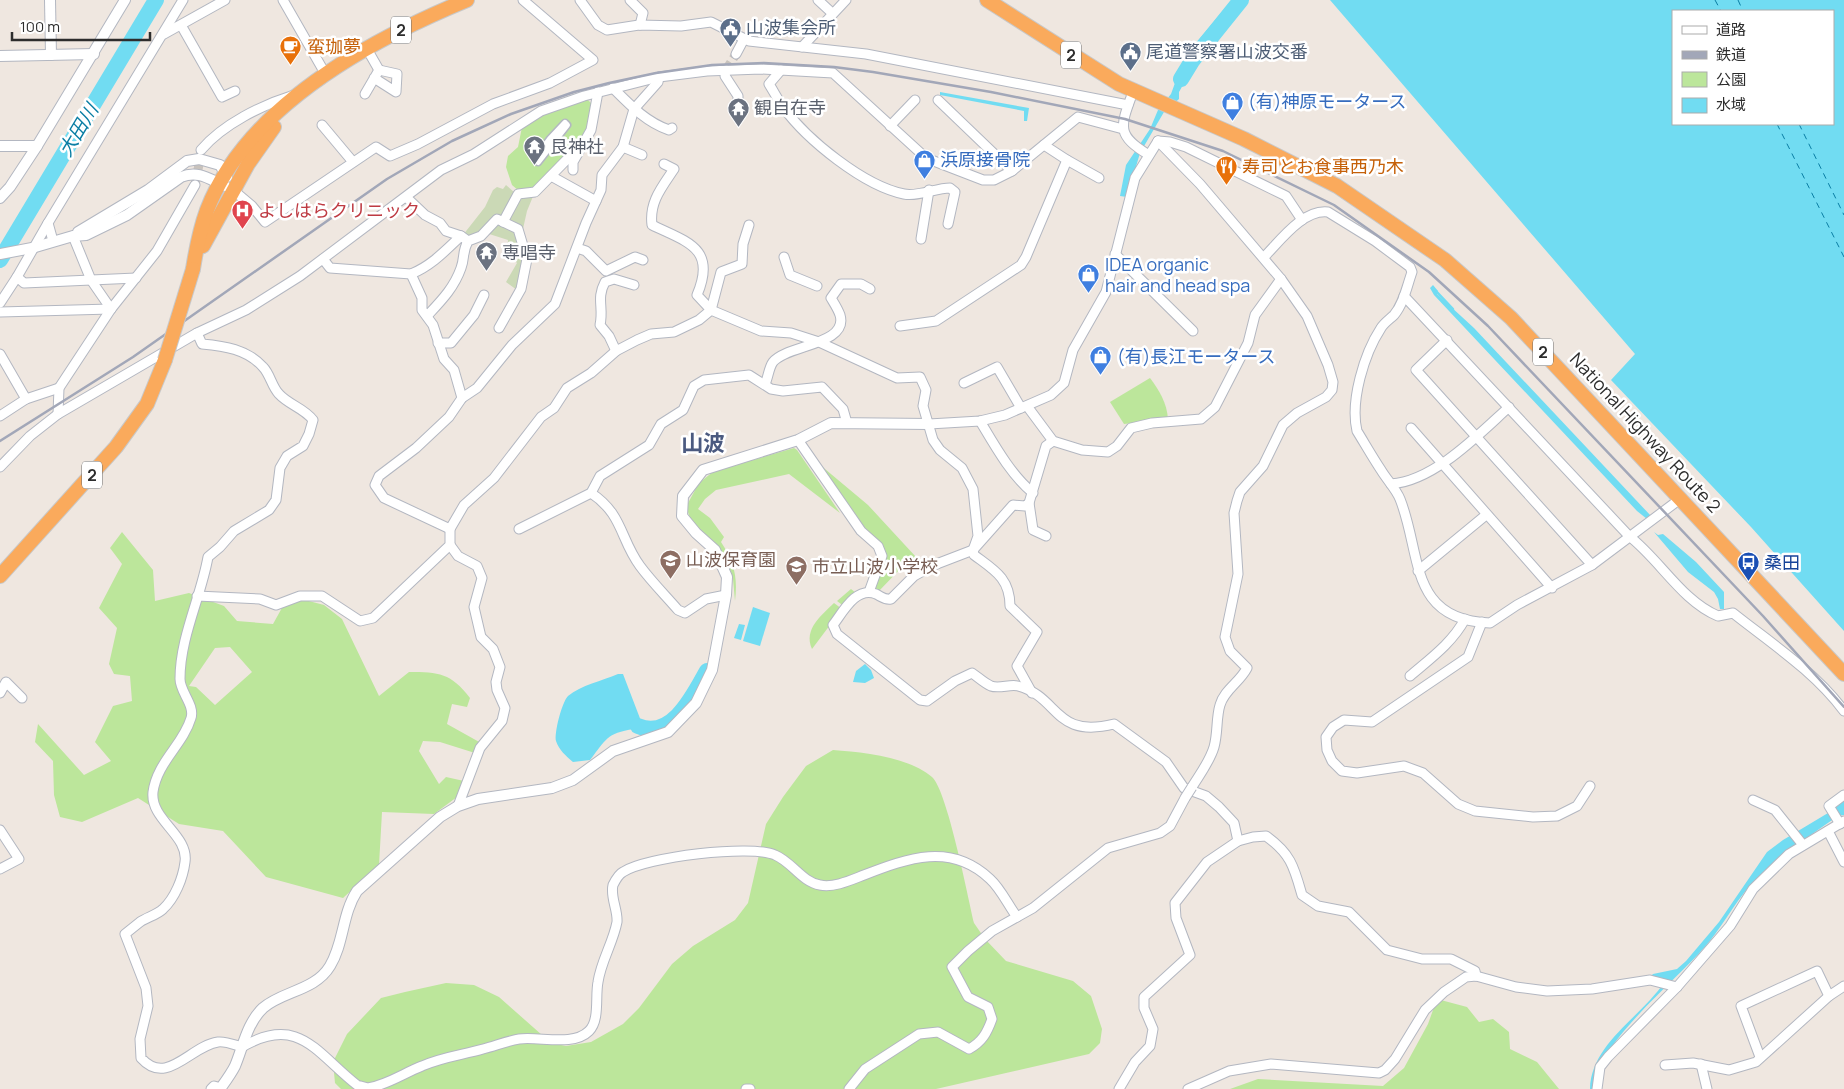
<svg xmlns="http://www.w3.org/2000/svg" width="1844" height="1089" viewBox="0 0 1844 1089" font-family="Manrope,'Noto Sans JP',sans-serif">
<style>
.green{fill:#bce69b;fill-rule:evenodd}
.cemetery{fill:#cbd9b6}
.water{fill:#71dcf2;fill-rule:evenodd}
.lines{fill:none;stroke-linecap:round;stroke-linejoin:round}
.stream{stroke:#71dcf2;stroke-width:2.5}
.river{stroke:#71dcf2;stroke-width:16}
.ferry{stroke:#0a7ea4;stroke-width:1;stroke-dasharray:6 5;stroke-linecap:butt}
.minor-tunnel{stroke:#c8c2bc;stroke-width:9;stroke-dasharray:9 4.5;stroke-linecap:butt}
.pedestrian-casing{stroke:#b3b7c1;stroke-width:9}
.minor-casing{stroke:#b3b7c1;stroke-width:11}
.tertiary-casing{stroke:#b3b7c1;stroke-width:12}
.trunk-casing{stroke:#c8c8c8;stroke-width:16}
.pedestrian{stroke:#fff;stroke-width:6}
.minor{stroke:#fff;stroke-width:9}
.tertiary{stroke:#fff;stroke-width:10}
.trunk{stroke:#faaa5c;stroke-width:14}
.rail{stroke:#a2a7b8;stroke-width:2.5}
.minor-bridge-casing{stroke:#b3b7c1;stroke-width:11;stroke-linecap:butt}
.trunk-bridge-casing{stroke:#c8c8c8;stroke-width:16;stroke-linecap:butt}
.minor-bridge{stroke:#fff;stroke-width:9}
.trunk-bridge{stroke:#faaa5c;stroke-width:14}
.labels{text-anchor:middle;stroke-width:5;stroke-linejoin:round;paint-order:stroke}
.shield{fill:#fff;stroke:#6c6c6c;stroke-width:1}
.shield-label{font-size:16px;font-weight:bold;fill:#2d2d2d}
.service-label{font-size:18px;fill:#4e5e75;stroke:#fff;text-anchor:start}
.food-label{font-size:18px;fill:#c56008;stroke:#fff;text-anchor:start}
.shop-label{font-size:18px;fill:#366cbe;stroke:#fff;text-anchor:start}
.worship-label{font-size:18px;fill:#5b616d;stroke:#fff;text-anchor:start}
.health-label{font-size:18px;fill:#be3a42;stroke:#fff;text-anchor:start}
.street-label{font-size:18px;fill:#2d2d2d;stroke:#fff}
.education-label{font-size:18px;fill:#785e54;stroke:#fff;text-anchor:start}
.transit-label{font-size:18px;fill:#164399;stroke:#fff;text-anchor:start}
.water-label{font-size:19px;font-style:italic;fill:#0a7ea4;stroke:#fff}
.district-label{font-size:22px;font-weight:bold;fill:#4b5a80;stroke:#fff}
</style>
<rect width="100%" height="100%" fill="#efe7e0"/>
<!-- green -->
<g class="green">
<polygon points="586,98 593,105 589,129 535,190 519,191 512,185 506,167 508,156 518,147 522,127 542,113"/>
<path d="M1150,378c9,12 17,25 18,41l-44,5 -14,-22z"/>
<path d="M794,448l3,2 43,63 -51,-39 -73,16 -11,9 -7,10 12,9 14,19 -3,5c13,20 17,35 14,59l-2,-22 -5,-16 -12,-18 -24,-21 -5,-15 1,-6 11,-20 15,-12z"/>
<polygon points="819,464 868,505 916,557 904,565 878,592 875,587 886,558 880,544 862,529"/>
<path d="M122,532l31,38 2,31 34,-8 35,13 13,15 36,3 10,-18 22,-6 19,5 18,14 37,77 30,-24c30,0 42,1 61,26l-3,9 -15,-3 -5,20 34,19 -6,10 -35,-11 -17,-1 -4,10 20,33 7,-7 18,4 -7,16 -23,17 -52,-2 -3,53 -36,33 -77,-21 -43,-46 -44,-7 -41,-26 -56,24 -22,-5 -6,-22 -1,-34 -18,-19 3,-18 46,51 27,-14 -16,-19 18,-36 19,-5 -2,-25 -16,-2 -5,-10 8,-36 -18,-20 23,-44 -12,-16zM230,647l22,25 -37,33 -19,-18 -7,-1 26,-38z"/>
<polygon points="851,589 856,593 845,607 837,601"/>
<path d="M834,603l8,6 -30,40c-9,-20 10,-34 22,-46z"/>
<path d="M833,750c29,2 76,7 99,27 15,13 36,120 42,146l11,16 21,22 67,20 18,15 11,33 -2,14 -11,11 -153,35h-595l-6,-6 -2,-21 14,-28 34,-36 24,-6 41,-9 28,2 25,12 52,46 15,3 25,-4 32,-18 16,-16 33,-44 21,-18 42,-26 13,-17 18,-79 17,-27 23,-31z"/>
<polygon points="1437,999 1467,1007 1479,1022 1493,1019 1509,1032 1510,1049 1537,1062 1559,1089 1230,1089 1258,1079 1383,1086 1404,1068 1428,1024"/>
</g>
<!-- cemetery -->
<polygon class="cemetery" points="506,185 515,193 534,194 527,211 518,251 524,254 517,290 506,282 517,263 507,252 508,240 483,232 469,239 463,235 485,207 493,190 497,187 503,189"/>
<!-- water -->
<g class="water">
<polygon points="1232,0 1249,0 1204,52 1194,45"/>
<path d="M1330,0h514v631l-93,-104 -140,-147 24,-26zM1673,11h160v113h-160z"/>
<polygon points="1188,57 1196,62 1179,92 1179,99 1164,112 1140,153 1127,197 1120,196 1126,165 1150,129 1158,110 1171,94 1179,72"/>
<polygon points="940,92 1029,108 1027,121 1024,121 1024,111 940,95"/>
<polygon points="1433,285 1438,291 1437,294 1474,328 1651,516 1647,519 1637,511 1434,295 1430,288"/>
<polygon points="1654,532 1658,535 1663,534 1696,562 1724,592 1724,609 1720,609 1718,599 1714,592 1688,572"/>
<polygon points="753,607 770,613 760,646 743,641"/>
<polygon points="739,624 745,625 741,640 734,638"/>
<polygon points="865,664 871,670 874,678 865,683 853,682 856,671"/>
<path d="M618,674h5l18,47 -7,8c-28,4 -28,11 -44,31l-17,2c-7,-6 -14,-12 -17,-21 -2,-8 6,-39 12,-45 13,-11 34,-15 50,-22z"/>
<path d="M1844,800v15l-6,1c-27,19 -55,37 -79,60 -20,19 -33,45 -50,66 -30,37 -113,101 -116,147h-3c1,-46 52,-72 75,-108l-3,-3 -11,-2 2,-2 24,-5 9,-8 33,-39 48,-70 16,-12 50,-30z"/>
</g>
<g class="lines">
<!-- stream -->
<polyline class="stream" points="1436,291 1453,309"/>
<!-- river -->
<g class="river">
<polyline points="1181,79 1192,61 1241,0"/>
<polyline points="0,260 156,0"/>
<path d="M638,726c34,15 56,-32 69,-55"/>
</g>
<!-- ferry -->
<g class="ferry">
<polyline points="1715,0 1721,11"/>
<polyline points="1738,0 1743,11"/>
<polyline points="1777,124 1844,257"/>
<polyline points="1799,124 1844,215"/>
</g>
<!-- minor-tunnel -->
<g class="minor-tunnel">
<polyline points="726,70 736,54"/>
<polyline points="195,185 201,154"/>
</g>
<defs>
<polygon id="pedestrian" points="565,123 567,125 538,162 535,159 550,139"/>
<g id="minor">
<polyline points="283,0 326,75"/>
<polyline points="580,0 598,25 607,30 639,25 681,26 711,22 749,41 866,54 1128,105"/>
<polyline points="630,0 643,13 640,25"/>
<polyline points="818,0 832,13"/>
<polyline points="181,25 222,97 235,91"/>
<polyline points="164,34 225,0"/>
<polyline points="802,47 846,0"/>
<polyline points="367,49 379,70"/>
<polyline points="736,54 744,39"/>
<polyline points="726,70 725,76 738,96 738,109"/>
<path d="M781,70l-12,14c5,8 9,16 14,23 24,33 81,79 121,87 14,3 32,-6 46,-6l5,4 -7,32"/>
<path d="M613,88c17,17 33,34 56,42l3,-2"/>
<path d="M1133,92c-13,35 -17,43 16,63"/>
<polyline points="365,94 379,70 397,74 396,92 374,78"/>
<polyline points="938,100 1012,171"/>
<polyline points="322,125 353,162"/>
<polyline points="890,126 915,100"/>
<path d="M1158,141l42,43 81,95 26,37 21,49 5,17 -1,8 -6,7 -29,16 -14,12 -20,41 -23,26 -3,9 -3,12 4,61 -13,63 5,14 17,17c-7,14 -23,22 -27,37 -4,13 -2,28 -6,42 -4,14 -14,27 -22,40"/>
<polyline points="1158,141 1170,142 1186,147 1286,196 1302,220"/>
<polyline points="623,147 642,155"/>
<path d="M201,150c22,-26 61,-45 93,-55"/>
<polyline points="1067,160 1099,178"/>
<path d="M664,164l10,5c-12,18 -25,33 -22,56 35,17 65,23 45,70l14,15 50,21 30,2 28,9 78,36 23,-1 6,13 -3,16 10,34 7,10 22,18 11,21 5,47 -5,14 1,5c20,15 36,23 36,51l27,26 -20,34 15,27"/>
<polyline points="573,170 573,162 591,130 598,92"/>
<polyline points="551,176 596,201"/>
<polyline points="233,190 252,206 265,222 376,147 390,156 418,144 493,104 550,83 593,60 523,0"/>
<polyline points="406,197 425,215 440,223 446,231 461,236"/>
<polyline points="503,222 518,194 535,192 581,145"/>
<polyline points="48,223 17,277 24,283 136,278"/>
<polyline points="73,236 91,280 111,309"/>
<polyline points="921,239 929,190"/>
<polyline points="53,241 48,223 183,0"/>
<polyline points="577,248 586,251 606,271 635,257 643,260"/>
<polyline points="1115,254 1193,331"/>
<polyline points="784,257 790,275 817,286"/>
<path d="M1264,257c16,-16 39,-48 64,-45l47,29 35,26 2,5c-5,14 -8,31 -18,43 -4,4 -10,8 -13,13 -17,26 -31,73 -24,103 8,13 16,27 24,39 6,10 15,19 19,29 22,55 8,121 90,124l27,-18 75,-40 88,-66"/>
<path d="M323,259l7,9 81,6c20,-8 34,-23 50,-38l7,5"/>
<polyline points="411,274 422,298 422,310 433,325 444,359 454,370 462,398"/>
<path d="M1404,296l225,240c31,24 53,65 89,80l15,-3c39,31 81,58 111,98"/>
<polyline points="0,303 17,277"/>
<polyline points="0,312 111,309"/>
<path d="M427,316c14,-15 27,-28 34,-48 4,-11 1,-16 7,-27l13,-5 16,-17 21,10 9,30 -6,30 -22,39"/>
<polyline points="900,326 936,321 1021,265 1026,257 1067,160 1044,145"/>
<path d="M197,333l5,11c22,2 45,5 61,23 7,7 9,20 16,27 10,11 25,14 34,26l-4,14 -6,12 -16,10 -7,12 -4,32 -7,10 -35,21 -14,16 -12,10c-7,40 -28,80 -28,122 0,13 15,26 11,39 -8,27 -34,44 -38,74 -3,28 36,43 32,70 -2,16 -10,36 -22,47 -6,6 -16,8 -23,13 -5,4 -10,8 -15,12l21,54 2,18 -8,33 1,19c26,29 49,-12 77,-16 7,-1 17,3 24,5 57,-33 74,6 115,38l11,3c19,-3 36,-15 54,-22 20,-9 40,-11 61,-17 12,-3 24,-8 36,-10 20,-3 54,8 70,-8 11,-11 6,-34 9,-49 3,-21 15,-39 19,-60 1,-12 -7,-25 -4,-37 2,-4 6,-11 10,-13 23,-15 128,-28 152,-17 17,7 27,27 45,30 14,3 31,-5 44,-10 44,-17 87,-33 126,4 11,10 18,26 27,38"/>
<polyline points="1447,340 1416,370 1592,565"/>
<polyline points="438,343 451,343 474,315 484,295"/>
<path d="M616,351l-7,-15 -9,-11c4,-18 -4,-26 5,-43l9,-3 20,6"/>
<polyline points="0,354 26,399"/>
<polyline points="964,383 997,367 1021,408"/>
<path d="M765,384c3,-6 4,-17 8,-22 13,-17 76,-17 67,-47 -2,-6 -6,-12 -9,-17l10,-14h20l9,5"/>
<polyline points="1027,406 1053,441 1082,450 1108,452 1117,446 1131,428 1152,423 1201,419 1215,407 1248,343 1255,315 1281,279"/>
<polyline points="58,414 59,388 111,309 157,251 195,185"/>
<polyline points="0,416 26,399 59,388"/>
<path d="M980,421c15,25 31,54 53,72"/>
<polyline points="929,424 980,421 1005,415 1051,395 1064,383 1073,350 1106,292 1135,178 1158,141"/>
<polyline points="1411,428 1552,588"/>
<polyline points="798,440 861,531 878,546 882,556 869,592"/>
<path d="M1053,441l-7,5 -17,57 -4,3 -12,-1 -40,45 -39,15 -20,11 -23,23c-7,1 -9,-2 -15,-5 -20,-8 -33,18 -43,31l4,9 83,66 7,1 28,-20 17,-8c6,4 12,10 19,13 8,3 19,-2 27,0 42,11 35,53 96,38l52,38 18,26 22,8 13,11 15,16 4,18 -31,21 -32,41 1,15 14,37 -46,42v11l9,21 -3,17 -15,16 -16,27"/>
<polyline points="0,467 30,436 58,414 197,333 246,310 300,276 441,170 474,154 541,111 584,96 659,77 707,71 761,69 833,73 926,158 983,180 994,180 1012,171 1078,117 1123,129"/>
<path d="M1391,484c43,-3 87,-49 118,-77"/>
<path d="M591,493c32,21 29,46 49,73 11,15 25,29 38,44l7,3 21,-14 20,-4"/>
<polyline points="1029,503 1033,530 1046,536"/>
<polyline points="450,529 384,498 375,485 379,476 416,448 449,417 462,398 477,388 512,345 555,304 586,223 601,190 602,175 623,147 634,109 658,82 659,77"/>
<polyline points="519,529 591,493 600,476 649,445 661,424 683,410 694,386 704,380 749,375 771,389 783,391 822,387 843,409 847,423"/>
<polyline points="450,545 458,556 477,566 482,578 474,607 481,637 493,649 500,667 496,682 497,690 505,708 502,721 480,748 458,806"/>
<polyline points="1418,571 1486,515"/>
<polyline points="197,596 260,599 276,605 300,596 322,596 360,621 373,618 450,545 450,529 464,505 494,478 541,417 554,408 567,388 591,373 616,351 637,340 651,334 674,332 699,320 711,310 721,272 742,264 743,244 749,225"/>
<polyline points="1482,622 1468,657 1372,722 1344,720 1333,727 1326,737 1327,750 1332,761 1342,771 1357,773 1404,766 1423,773 1458,804 1475,811 1533,817 1557,816 1577,806 1590,786"/>
<path d="M1410,676c21,-18 42,-33 55,-57"/>
<polyline points="0,693 6,682 22,698"/>
<polyline points="1753,800 1775,810 1803,845"/>
<polyline points="1840,824 1829,806 1844,795"/>
<polyline points="0,830 19,859 0,869"/>
<polyline points="1828,831 1844,862"/>
<path d="M1238,841l15,-4 13,-1c25,18 28,31 36,59l16,11 31,6 38,38 35,9h29l24,12 1,5"/>
<polyline points="1760,1057 1741,1006 1817,971 1829,996"/>
<polyline points="1701,1064 1707,1089"/>
<polyline points="1665,1065 1693,1063 1729,1070 1756,1062 1829,996 1844,986"/>
<polyline points="211,1089 214,1086 221,1088"/>
<polyline points="746,1089 750,1089"/>
<path d="M849,1089l16,-20 54,-35 19,-2 31,17c13,-7 18,-16 23,-30l-4,-12 -20,-10 -16,-30 16,-16 24,-20 41,-23 75,-60 52,-15 10,-7 15,-28"/>
<polyline points="1188,1089 1229,1071 1271,1064 1379,1073 1385,1070 1395,1059 1425,1010 1444,992 1466,977 1476,976 1516,987 1547,991 1592,989 1650,980 1677,987"/>
<polyline points="1597,1089 1600,1067 1608,1057 1677,987 1730,926 1753,889 1789,854 1844,821"/>
</g>
<g id="tertiary">
<polyline points="50,0 51,55"/>
<polyline points="0,56 94,54"/>
<polyline points="0,146 37,146"/>
<polyline points="0,198 10,187 37,146 125,0"/>
<polyline points="78,232 148,190 187,161 199,159 220,165 227,177"/>
<path d="M0,254l32,-6 41,-12 13,-1 41,-20 54,-38c17,-7 28,2 44,9"/>
<path d="M220,1089c5,-7 11,-15 15,-23 8,-19 12,-43 28,-58 19,-17 52,-17 67,-42 14,-23 12,-52 27,-75l83,-74 18,-11 20,-7 74,-11 21,-8 40,-29 55,-19 28,-29 16,-33 14,-75 1,-18 -12,-27 -19,-17 -14,-17 1,-20 20,-26 95,-30 33,-17 98,1"/>
</g>
<g id="trunk">
<polyline points="987,0 1119,84 1244,139 1337,186 1445,260 1511,318 1844,674"/>
<polyline points="203,246 248,164 274,127"/>
<path d="M193,269c3,-19 7,-40 14,-59 40,-104 163,-170 260,-210"/>
<polyline points="0,576 116,447 147,404 165,360"/>
</g>
</defs>
<!-- pedestrian casing -->
<use href="#pedestrian" class="pedestrian-casing"/>
<!-- minor casing -->
<use href="#minor" class="minor-casing"/>
<!-- tertiary casing -->
<use href="#tertiary" class="tertiary-casing"/>
<!-- trunk casing -->
<use href="#trunk" class="trunk-casing"/>
<!-- pedestrian -->
<use href="#pedestrian" class="pedestrian"/>
<!-- minor -->
<use href="#minor" class="minor"/>
<!-- tertiary -->
<use href="#tertiary" class="tertiary"/>
<!-- trunk -->
<use href="#trunk" class="trunk"/>
<!-- rail -->
<polyline class="rail" points="0,441 133,357 387,179 452,141 511,114 574,92 609,83 656,73 712,65 764,63 834,67 873,72 991,92 1125,119 1223,151 1334,205 1429,272 1488,326 1763,616 1844,707"/>
<defs>
<polyline id="minor-bridge" points="1185,798 1192,787"/>
<polyline id="trunk-bridge" points="165,360 193,269"/>
</defs>
<!-- minor-bridge casing -->
<use href="#minor-bridge" class="minor-bridge-casing"/>
<!-- trunk-bridge casing -->
<use href="#trunk-bridge" class="trunk-bridge-casing"/>
<!-- minor-bridge -->
<use href="#minor-bridge" class="minor-bridge"/>
<!-- trunk-bridge -->
<use href="#trunk-bridge" class="trunk-bridge"/>
</g>
<!-- icons -->
<defs>
<symbol id="civic-pin" viewBox="-11 -11 22 30"><path d="M0 17L-7.5 6A9.5 9.5 0 1 1 7.5 6Z" fill="#5c6f8a" stroke="#fff"/><path d="M-.6-6.5H3V-4.5H.6V-3L4-1V1h2V6H-6V1h2V-1L-.6-3ZM-1.2 2.5V6h2.4V2.5Z" fill="#fff"/></symbol>
<symbol id="cafe-pin" viewBox="-11 -11 22 30"><path d="M0 17L-7.5 6A9.5 9.5 0 1 1 7.5 6Z" fill="#e8710a" stroke="#fff"/><path d="M-5.5-4.5H6V0H3Q3 3.5 0 3.5H-2.5Q-5.5 3.5-5.5 0ZM3-3.2v2h1.7v-2ZM-6 4.5H4V6H-6Z" fill="#fff"/></symbol>
<symbol id="shop-pin" viewBox="-11 -11 22 30"><path d="M0 17L-7.5 6A9.5 9.5 0 1 1 7.5 6Z" fill="#3f7fe0" stroke="#fff"/><path d="M-5-2.5h2.3a2.7 3.5 0 0 1 5.4 0H5L5.5 6h-11ZM-1.5-2.5h3a1.5 2.3 0 0 0-3 0Z" fill="#fff"/></symbol>
<symbol id="temple-pin" viewBox="-11 -11 22 30"><path d="M0 17L-7.5 6A9.5 9.5 0 1 1 7.5 6Z" fill="#6b7280" stroke="#fff"/><path d="M0-6L5-2H3V0L6.5 2.5H4V6H1.5V3h-3V6H-4V2.5H-6.5L-3 0V-2H-5Z" fill="#fff"/></symbol>
<symbol id="restaurant-pin" viewBox="-11 -11 22 30"><path d="M0 17L-7.5 6A9.5 9.5 0 1 1 7.5 6Z" fill="#e8710a" stroke="#fff"/><path d="M-5-6h1v4h1v-4h1v4h1v-4h1v5L-1.5 .5V6h-2V.5L-5-1ZM5-6V6H3V1.5H1.5Q1.5-4 5-6Z" fill="#fff"/></symbol>
<symbol id="hospital-pin" viewBox="-11 -11 22 30"><path d="M0 17L-7.5 6A9.5 9.5 0 1 1 7.5 6Z" fill="#e0444e" stroke="#fff"/><path d="M-5-5h3v3.5h4V-5h3V5h-3V1.5h-4V5h-3Z" fill="#fff"/></symbol>
<symbol id="school-pin" viewBox="-11 -11 22 30"><path d="M0 17L-7.5 6A9.5 9.5 0 1 1 7.5 6Z" fill="#8d6e63" stroke="#fff"/><path d="M0-5L7-2L0 1L-7-2ZM-4 1L0 2.5L4 1V4Q0 6-4 4Z" fill="#fff"/></symbol>
<symbol id="bus-pin" viewBox="-11 -11 22 30"><path d="M0 17L-7.5 6A9.5 9.5 0 1 1 7.5 6Z" fill="#1a4fb4" stroke="#fff"/><path d="M-5-6H5V4H4V6H2V4H-2V6H-4V4H-5ZM-3.5-4V0h7V-4ZM-3.5 1.2v1.5H-2V1.2ZM2 1.2v1.5H3.5V1.2Z" fill="#fff"/></symbol>
</defs>
<g fill-rule="evenodd">
<use href="#civic-pin" x="718" y="16" width="25" height="34"/>
<use href="#cafe-pin" x="278" y="34" width="25" height="34"/>
<use href="#civic-pin" x="1118" y="40" width="25" height="34"/>
<use href="#shop-pin" x="1220" y="90" width="25" height="34"/>
<use href="#temple-pin" x="726" y="96" width="25" height="34"/>
<use href="#temple-pin" x="522" y="134" width="25" height="34"/>
<use href="#shop-pin" x="912" y="148" width="25" height="34"/>
<use href="#restaurant-pin" x="1214" y="154" width="25" height="34"/>
<use href="#hospital-pin" x="230" y="198" width="25" height="34"/>
<use href="#temple-pin" x="474" y="240" width="25" height="34"/>
<use href="#shop-pin" x="1076" y="262" width="25" height="34"/>
<use href="#shop-pin" x="1088" y="344" width="25" height="34"/>
<use href="#school-pin" x="658" y="548" width="25" height="34"/>
<use href="#bus-pin" x="1736" y="550" width="25" height="34"/>
<use href="#school-pin" x="784" y="554" width="25" height="34"/>
</g>
<g class="labels">
<!-- shield labels -->
<g class="shield">
<rect x="391" y="16.5" width="20" height="27" rx="4"/>
<rect x="1061" y="41.5" width="20" height="27" rx="4"/>
<rect x="1533" y="338.5" width="20" height="27" rx="4"/>
<rect x="82" y="461.5" width="20" height="27" rx="4"/>
</g>
<g class="shield-label">
<text x="401" y="36">2</text>
<text x="1071" y="61">2</text>
<text x="1543" y="358">2</text>
<text x="92" y="481">2</text>
</g>
<!-- service labels -->
<g class="service-label">
<text x="746" y="34">山波集会所</text>
<text x="1146" y="58">尾道警察署山波交番</text>
</g>
<!-- food labels -->
<g class="food-label">
<text x="307" y="53">蛮珈夢</text>
<text x="1242" y="173">寿司とお食事西乃木</text>
</g>
<!-- shop labels -->
<g class="shop-label">
<text x="1248" y="108">(有)神原モータース</text>
<text x="940" y="166">浜原接骨院</text>
<text x="1105" y="271">IDEA organic<tspan x="1105" dy="21">hair and head spa</tspan></text>
<text x="1117" y="363">(有)長江モータース</text>
</g>
<!-- worship labels -->
<g class="worship-label">
<text x="754" y="114">観自在寺</text>
<text x="550" y="153">艮神社</text>
<text x="502" y="259">専唱寺</text>
</g>
<!-- health labels -->
<g class="health-label">
<text x="258" y="217">よしはらクリニック</text>
</g>
<!-- street labels -->
<g class="street-label">
<text transform="translate(1645 433) rotate(47)" y="6">National Highway Route 2</text>
</g>
<!-- education labels -->
<g class="education-label">
<text x="686" y="566">山波保育園</text>
<text x="812" y="573">市立山波小学校</text>
</g>
<!-- transit labels -->
<g class="transit-label">
<text x="1764" y="569">桑田</text>
</g>
<!-- water labels -->
<g class="water-label">
<text transform="translate(78 130) rotate(-59)" y="7">大田川</text>
</g>
<!-- district labels -->
<g class="district-label">
<text x="703" y="451">山波</text>
</g>
</g>
<!-- legend -->
<rect x="1672" y="10" width="162" height="115" fill="#ffffff" stroke="#ababab"/>
<rect x="1682" y="26" width="25" height="8" fill="#ffffff" stroke="#ababab"/>
<text x="1716" y="35" font-size="15" fill="#2d2d2d">道路</text>
<rect x="1682" y="51" width="25" height="8" fill="#a2a7b8" stroke="#ababab"/>
<text x="1716" y="60" font-size="15" fill="#2d2d2d">鉄道</text>
<rect x="1682" y="72" width="25" height="15" fill="#bce69b" stroke="#ababab"/>
<text x="1716" y="85" font-size="15" fill="#2d2d2d">公園</text>
<rect x="1682" y="98" width="25" height="15" fill="#71dcf2" stroke="#ababab"/>
<text x="1716" y="110" font-size="15" fill="#2d2d2d">水域</text>
<!-- scale -->
<path d="M12 32v8h138v-8" fill="none" stroke="#2d2d2d" stroke-width="2.5"/>
<text x="20" y="32" font-size="15" fill="#2d2d2d" stroke="#ffffff" stroke-width="4" paint-order="stroke">100 m</text>
</svg>
